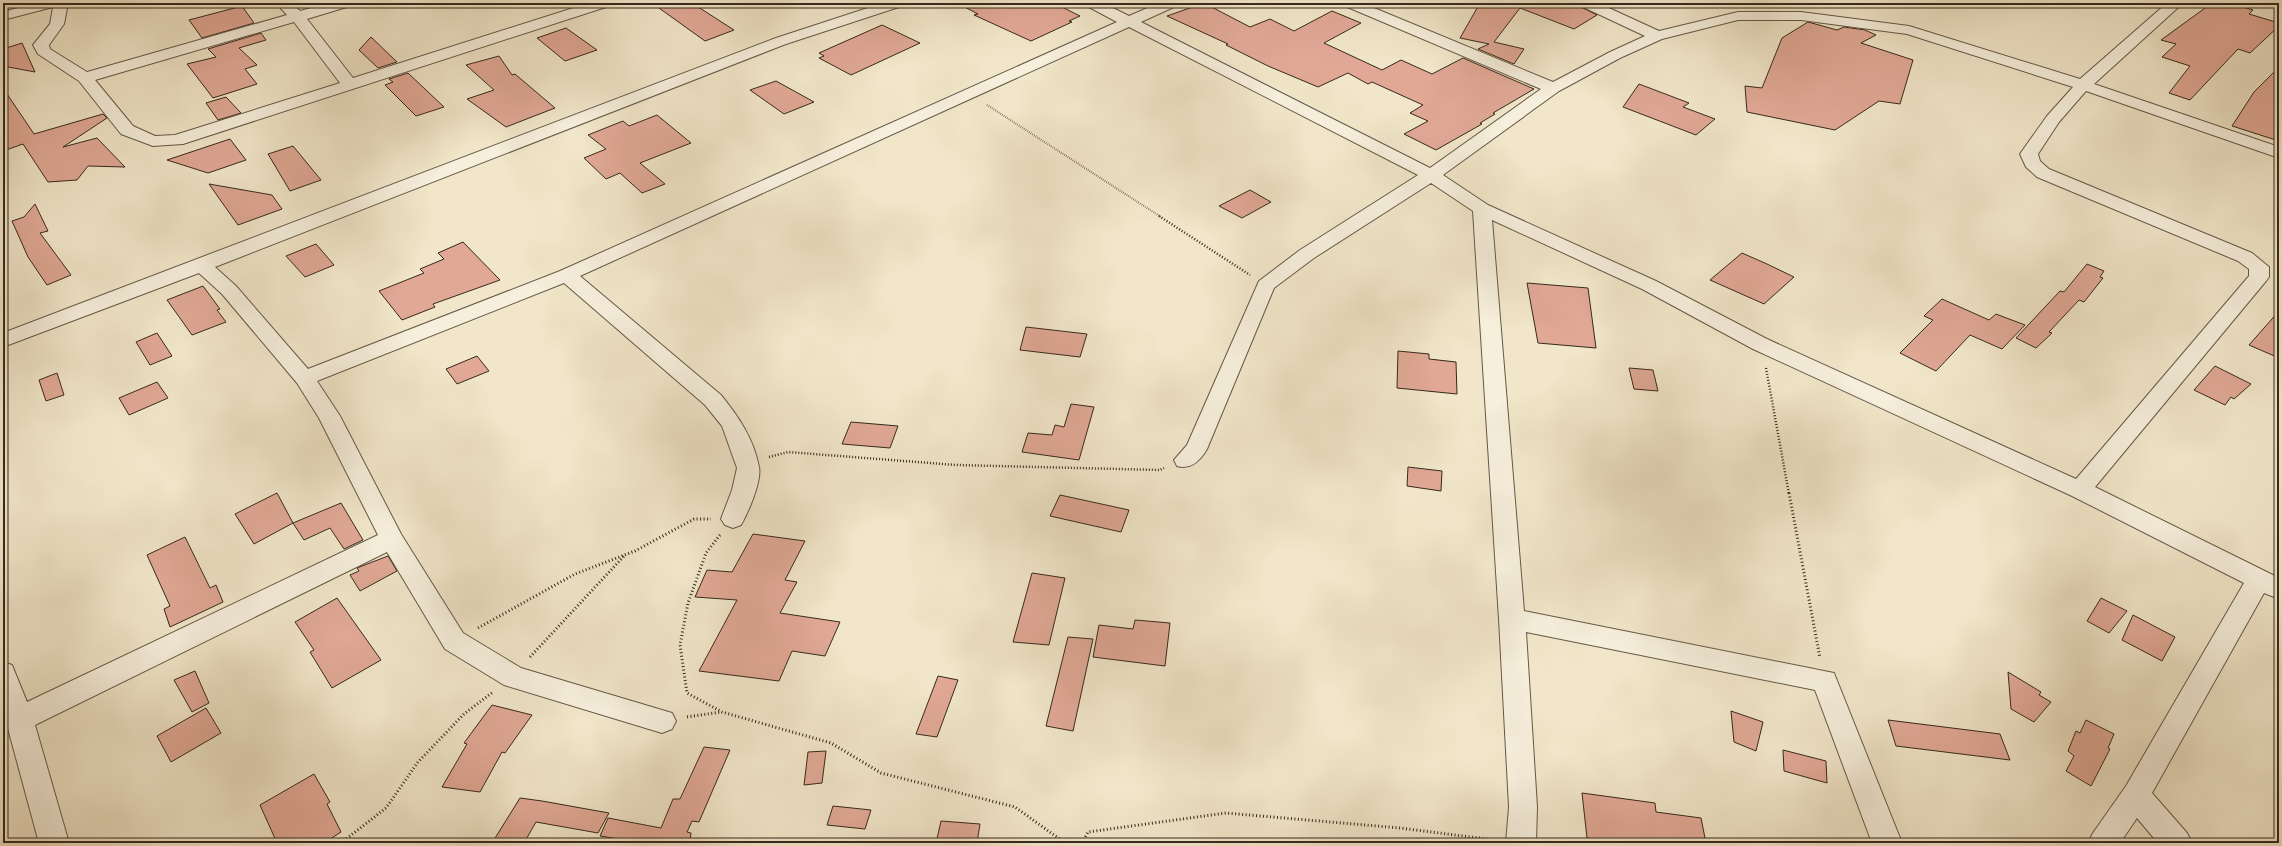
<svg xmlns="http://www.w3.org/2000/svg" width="2282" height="846" viewBox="0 0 2282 846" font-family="'EB Garamond',serif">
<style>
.building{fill:#e0a895;stroke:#36291c}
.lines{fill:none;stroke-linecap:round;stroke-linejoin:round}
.street-casing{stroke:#655847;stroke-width:2}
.path-far2{stroke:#36291c;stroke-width:2;stroke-dasharray:0.5 1.5;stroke-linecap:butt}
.path-far1{stroke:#36291c;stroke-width:2.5;stroke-dasharray:1 2;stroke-linecap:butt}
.path{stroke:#36291c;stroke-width:3;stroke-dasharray:1 2.5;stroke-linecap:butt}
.street{fill:#f6efdc;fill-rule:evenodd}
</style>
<rect width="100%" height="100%" fill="#f1e6c9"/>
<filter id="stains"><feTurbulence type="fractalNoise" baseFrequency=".005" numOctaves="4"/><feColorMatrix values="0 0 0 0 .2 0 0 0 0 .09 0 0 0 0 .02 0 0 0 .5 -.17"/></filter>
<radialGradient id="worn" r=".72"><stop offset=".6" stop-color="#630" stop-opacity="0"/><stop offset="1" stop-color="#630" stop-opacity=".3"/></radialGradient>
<!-- building -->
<g class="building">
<polygon points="652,3 692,3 734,30 705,41"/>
<polygon points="957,3 1054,3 1080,16 1069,21 1072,22 1031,41 974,15 978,14"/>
<polygon points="1204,3 1250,27 1270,19 1294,31 1332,11 1361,23 1324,43 1382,70 1401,60 1432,74 1463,58 1534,89 1493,113 1495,114 1480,123 1482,124 1436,150 1404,134 1428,121 1410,113 1423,105 1372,82 1368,84 1348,73 1318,87 1268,66 1226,45 1228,44 1167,16"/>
<polygon points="1480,3 1573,3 1597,15 1574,29 1520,8 1494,42 1524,49 1514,64 1478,49 1489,44 1460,38"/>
<polygon points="2212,3 2230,3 2253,10 2249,14 2279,23 2279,26 2250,53 2238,49 2190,100 2169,93 2190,66 2162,57 2176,44 2161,40"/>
<polygon points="242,6 254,23 202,38 189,20"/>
<polygon points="1808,22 1837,30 1844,27 1865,30 1876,35 1861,43 1913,60 1900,104 1879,101 1835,130 1747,112 1745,86 1762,88 1782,38"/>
<polygon points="882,25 920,43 851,75 819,58 824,56 819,53"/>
<polygon points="566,28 597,50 565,61 537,38"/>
<polygon points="261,33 266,40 239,48 257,65 245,69 257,84 213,98 187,64 216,57 208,49"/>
<polygon points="371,37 397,62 378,68 359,50"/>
<polygon points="22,43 35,72 3,66 3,49"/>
<polygon points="499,56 512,75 515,74 555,108 506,127 467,99 494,90 466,65"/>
<polygon points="2279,67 2279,141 2232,126 2254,92"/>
<polygon points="408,73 444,107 416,116 385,85 393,82 389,79"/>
<polygon points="776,81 814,102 784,114 750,90"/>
<polygon points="1639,84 1689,103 1683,107 1715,119 1696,135 1623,107"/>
<polygon points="3,88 34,134 103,114 107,118 63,147 97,138 125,167 88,166 77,180 48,182 23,144 3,151"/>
<polygon points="226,97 241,113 218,120 206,103"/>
<polygon points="657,115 691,143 640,163 665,184 642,193 620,173 606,179 584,158 606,149 588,135 623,121 629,126"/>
<polygon points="230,139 246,160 208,173 167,160"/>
<polygon points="293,146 321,180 290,191 268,154"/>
<polygon points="209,184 272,195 282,209 238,225"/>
<polygon points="1250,190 1271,202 1242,218 1219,206"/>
<polygon points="35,204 48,231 40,233 71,275 47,285 28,257 12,221 24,217"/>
<polygon points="463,242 500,280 433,304 435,307 402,320 379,291 424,273 420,269 444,259 438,253"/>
<polygon points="316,244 334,265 305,277 286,256"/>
<polygon points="1742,253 1767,264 1794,277 1764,304 1710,280"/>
<polygon points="2087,264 2104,271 2100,277 2103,278 2084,302 2079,300 2049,332 2052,333 2036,348 2016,338 2060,291 2064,292"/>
<polygon points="1527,283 1588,288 1596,348 1538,343"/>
<polygon points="203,286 220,309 217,310 226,322 192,335 167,300"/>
<polygon points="1942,299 1989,320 1996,314 2025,325 2002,349 1970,335 1936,371 1900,353 1933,320 1924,316"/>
<polygon points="2279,311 2279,358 2249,345"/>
<polygon points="1026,327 1087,334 1080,357 1020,350"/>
<polygon points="157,333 172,356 150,365 136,342"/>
<polygon points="1398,351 1429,354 1429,359 1456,362 1457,394 1397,388"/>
<polygon points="477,356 489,371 457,384 446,369"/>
<polygon points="2215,366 2251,384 2234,399 2231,397 2225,405 2194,390"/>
<polygon points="1629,368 1653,370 1658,391 1634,389"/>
<polygon points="57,373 64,395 46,401 39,380"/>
<polygon points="157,382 168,398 129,415 119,398"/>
<polygon points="1071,404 1094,407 1079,460 1022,452 1028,433 1052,435 1055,425 1064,427"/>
<polygon points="851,422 898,426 890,448 842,444"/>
<polygon points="1408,467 1442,471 1441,491 1407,486"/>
<polygon points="277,493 293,523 254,544 235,514"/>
<polygon points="1060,495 1129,510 1121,532 1050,516"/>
<polygon points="341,503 363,540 344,549 330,528 304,540 293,523"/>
<polygon points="753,534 805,541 785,580 797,582 780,613 840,622 825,656 792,651 779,681 699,671 737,600 695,597 707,570 732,572"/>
<polygon points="185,537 210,588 216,585 223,602 170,627 164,609 170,606 147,555"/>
<polygon points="388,556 397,571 360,591 350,575 359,571 357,568"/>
<polygon points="1032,573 1065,578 1049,645 1013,642"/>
<polygon points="337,598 381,660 332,688 310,652 314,650 295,622"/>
<polygon points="2101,598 2127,611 2109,633 2087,621"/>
<polygon points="2133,615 2175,637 2162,661 2122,640"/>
<polygon points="1135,620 1170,623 1165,666 1093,657 1099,625 1133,629"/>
<polygon points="1068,637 1093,639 1073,731 1046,726"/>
<polygon points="195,671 209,703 192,712 174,680"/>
<polygon points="2008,672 2041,692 2039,695 2051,702 2034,722 2011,709"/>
<polygon points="938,676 958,680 937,737 916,734"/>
<polygon points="492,705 532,715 505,753 502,752 480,792 442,787 467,744 464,743"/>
<polygon points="206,708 221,733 171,762 157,736"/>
<polygon points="1731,711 1763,722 1756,751 1734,742"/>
<polygon points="1888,720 2000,734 2010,760 1896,746"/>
<polygon points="2086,720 2114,734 2108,748 2110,749 2091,786 2066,771 2074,756 2068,751 2076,731 2080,733"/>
<polygon points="704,747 730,750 699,822 692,821 687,832 691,833 690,843 644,843 600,836 608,818 661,828 673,799 680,799"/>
<polygon points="1783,750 1826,761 1827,783 1784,771"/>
<polygon points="826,751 822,783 804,785 808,752"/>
<polygon points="314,774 330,802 327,804 341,832 324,843 277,843 260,805"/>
<polygon points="1582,793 1655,803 1656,812 1701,818 1706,843 1621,843 1587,838"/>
<polygon points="520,798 542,801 609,813 598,833 536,822 524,843 492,843"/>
<polygon points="833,806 871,810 865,829 827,825"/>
<polygon points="941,821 980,824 977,843 936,843"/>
</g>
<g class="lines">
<defs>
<g id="street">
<path d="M36,3h32l-4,21 -15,21 1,4 37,23 200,-57 -11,-12h15l9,8 29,-8h23l-2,3 -43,13 46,59 236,-75h22l-2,3 -426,138 -30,2 -32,-12 -42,-53 -41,-27 -5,-9 17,-21 3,-17 -50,13v-8zM294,22l46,61 -165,52 -20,1 -22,-10 -38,-46z"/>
<path d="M883,3h21l-2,3 -116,38 -571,223 21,19 72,83 252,-98 557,-249 -30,-16 -2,-3h18l26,13 30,-13h19l-2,3 -35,16 289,146 111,-79 -196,-83 -2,-3h19l191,79 57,-30 35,-16 -64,-30 -2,-3h19l61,28 79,-19h63l108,14 171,53 87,-76h16l-89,81 185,63v11l-193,-67 -27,31 -21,32 2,7 9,8 203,84 17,14v10l-3,4 -171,206 184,91v21l-15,-6 -112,200 35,40 5,10h-34l-21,-25 -17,25h-32l5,-10 33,-47 118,-203 -172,-87 -319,-147 -111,-60 -150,-69 32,391 310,62 68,170h-30l-57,-153 -289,-58 11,175 -1,36h-30l3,-36 -10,-188 -26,-408 -42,-28 -117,75 -40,30 -67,161c-7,12 -16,21 -30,17l-3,-6 13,-15 72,-164 41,-31 118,-75 -289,-148 -549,249 141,119c17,21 33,44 38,72 3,14 -11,46 -18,58l-8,3 -8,-3 -4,-6 11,-29 5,-22 -15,-42 -17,-21 -141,-122 -247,98 23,35 61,118 62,99 58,35 151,45 4,8 -4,8 -10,4 -158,-48 -59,-36 -58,-97 -352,173 34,118h-30l-36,-133v-48l9,3 15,37 351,-167 -59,-117 -22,-35 -75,-89 -23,-21 -196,74v-14l773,-295zM1738,20h63l106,14 166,53 -26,29 -27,38 6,13 11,10 201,84 11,8v7l-173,203 -309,-140 -111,-58 -168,-76 -45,-30 116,-84 61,-33 42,-19z"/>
</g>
</defs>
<!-- street casing -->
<use href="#street" class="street-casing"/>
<!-- path-far2 -->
<polyline class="path-far2" points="987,105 1161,217"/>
<!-- path-far1 -->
<g class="path-far1">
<polyline points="1159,216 1250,275"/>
<polyline points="1766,368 1789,494"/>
<polyline points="769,457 788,452 956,465 1160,470 1164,468"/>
</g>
<!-- path -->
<g class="path">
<polyline points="1789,493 1820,658"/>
<polyline points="720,535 706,553 688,603 680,645 687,693 722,712 831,743 881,773 1015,807 1065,843"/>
<polyline points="478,628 575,574 635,551 694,519 711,519"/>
<polyline points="530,657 625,555"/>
<polyline points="687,717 721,712"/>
<polyline points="341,843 386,808 418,762 464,714 493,692"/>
<polyline points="1082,843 1088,832 1226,813 1400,828 1494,840"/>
</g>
<!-- street -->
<use href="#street" class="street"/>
</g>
<!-- margin -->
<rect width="2282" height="846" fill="none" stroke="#f1e6c9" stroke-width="16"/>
<rect x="4" y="4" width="2274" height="838" fill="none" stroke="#36291c" stroke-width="2"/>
<rect x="8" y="8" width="2266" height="830" fill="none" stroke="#36291c"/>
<rect width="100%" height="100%" filter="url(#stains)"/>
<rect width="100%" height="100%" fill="url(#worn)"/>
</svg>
